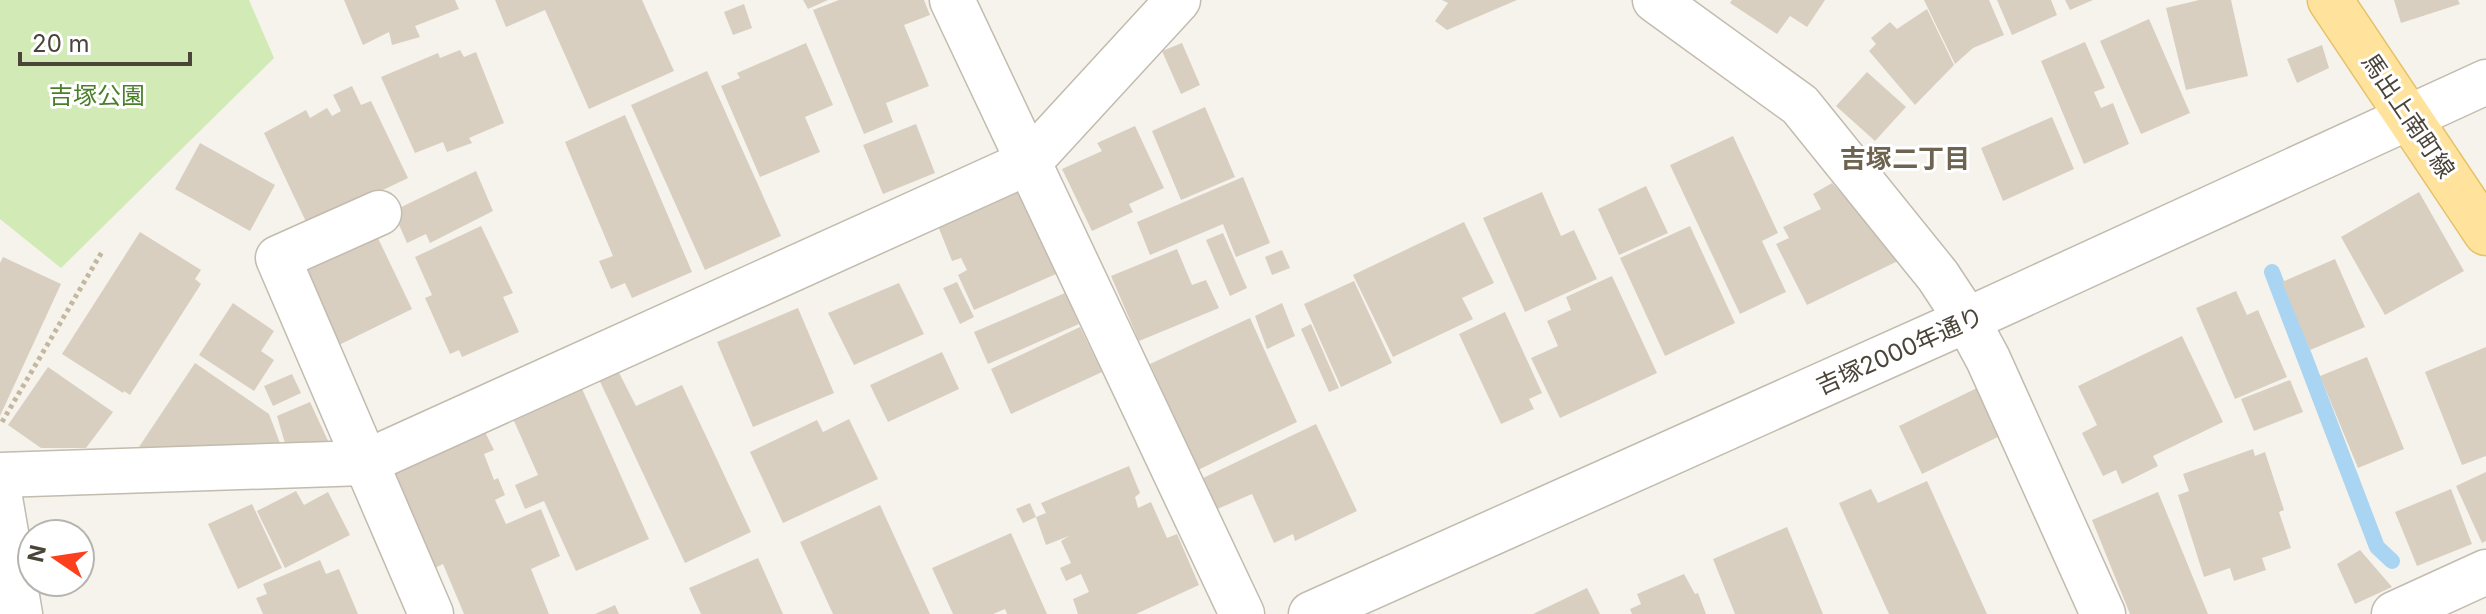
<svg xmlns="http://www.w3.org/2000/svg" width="2486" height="614" viewBox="0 0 2486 614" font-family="Inter,'Noto Sans JP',sans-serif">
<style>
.green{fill:#d2eab5}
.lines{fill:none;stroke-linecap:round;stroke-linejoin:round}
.stream{stroke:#a9d4f2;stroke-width:16}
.building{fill:#d8cfc1}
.minor-casing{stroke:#c2bbae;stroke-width:47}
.major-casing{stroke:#e6c16a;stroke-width:47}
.path{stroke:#c4b79f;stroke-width:5;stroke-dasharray:4 4;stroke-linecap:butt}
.minor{stroke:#fff;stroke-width:44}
.major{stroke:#ffe39c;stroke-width:44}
.labels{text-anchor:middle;stroke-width:6;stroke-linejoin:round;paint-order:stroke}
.park-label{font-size:24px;fill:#4a7f2a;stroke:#fff}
.street-label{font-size:24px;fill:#4b4439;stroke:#fff}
.neighbourhood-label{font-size:26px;font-weight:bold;fill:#6e6250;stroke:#fff}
</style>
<rect width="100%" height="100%" fill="#f6f3ec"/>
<!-- green -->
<polygon class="green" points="0,0 249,0 274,58 61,268 0,219"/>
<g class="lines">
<!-- stream -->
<polyline class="stream" points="2272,272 2377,547 2392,561"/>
</g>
<!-- building -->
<g class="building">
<polygon points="344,0 455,0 459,9 415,26 420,37 392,45 389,32 363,45"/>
<polygon points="495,0 642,0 674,71 589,109 545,10 506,27"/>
<polygon points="803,0 828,0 808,9"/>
<polygon points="839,0 924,0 930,15 904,25 929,86 886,103 893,122 864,134 813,10"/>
<polygon points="1442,0 1517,0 1447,30 1435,21 1448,3"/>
<polygon points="1732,0 1825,0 1807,27 1790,16 1777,34 1730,3"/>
<polygon points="1924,0 1989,0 2004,35 1973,48 1955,64"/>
<polygon points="1997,0 2051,0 2057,15 2012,35"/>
<polygon points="2065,0 2093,0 2070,10"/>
<polygon points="2199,0 2231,0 2248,76 2186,90 2166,8"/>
<polygon points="2394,0 2458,0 2460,4 2401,23"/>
<polygon points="744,4 752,28 733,35 724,12"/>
<polygon points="1927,9 1954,65 1915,105 1869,51 1876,44 1871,38 1890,22 1897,29"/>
<polygon points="2149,19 2190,113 2141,134 2100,41"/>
<polygon points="2085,42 2105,88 2094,92 2101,108 2113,103 2129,144 2084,164 2041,61"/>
<polygon points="806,43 833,105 805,117 820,152 760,177 721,86 740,78 737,73"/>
<polygon points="1182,43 1200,85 1181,94 1162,51"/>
<polygon points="2322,45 2329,68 2297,83 2287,59"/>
<polygon points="460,50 464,57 476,52 504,123 469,138 472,143 447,152 443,142 415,153 381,77 438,53 440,58"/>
<polygon points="707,71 781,236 705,270 631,105"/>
<polygon points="1867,72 1906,107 1875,141 1836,106"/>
<polygon points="352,86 361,105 371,101 408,178 308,226 264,133 306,110 310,118 327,108 332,116 341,111 333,95"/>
<polygon points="1205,107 1235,177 1181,200 1152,131"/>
<polygon points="625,115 692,272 632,298 625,283 611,289 599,261 613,256 565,142"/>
<polygon points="2052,117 2074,169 2003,201 1981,148"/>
<polygon points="916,124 935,173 883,194 863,145"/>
<polygon points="1135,126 1164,188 1129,204 1133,212 1092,231 1062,169 1102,151 1097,143"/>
<polygon points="1733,136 1778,233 1762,241 1786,292 1740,314 1670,165"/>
<polygon points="200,143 275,185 250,231 175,189"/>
<polygon points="476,171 493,211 430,243 426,234 407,243 393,211"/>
<polygon points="1243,177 1270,243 1236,257 1223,224 1150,255 1137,222"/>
<polygon points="1832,183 1902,259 1807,305 1776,244 1789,238 1783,227 1821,209 1813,194"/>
<polygon points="1646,186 1668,233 1619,255 1598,209"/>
<polygon points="1019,189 1056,274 974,310 958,275 967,270 961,258 952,261 936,221"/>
<polygon points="1542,192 1561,236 1574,230 1597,279 1525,312 1483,218"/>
<polygon points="2419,192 2464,271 2385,315 2341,237"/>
<polygon points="1464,222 1494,283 1462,298 1473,319 1393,357 1353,275"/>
<polygon points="481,226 513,293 503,297 519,332 462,357 459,350 450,354 425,298 432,295 415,257"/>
<polygon points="1690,226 1735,323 1665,356 1620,258"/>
<polygon points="140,232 201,270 195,279 201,284 130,395 124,391 123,393 62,354"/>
<polygon points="375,232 412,309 339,345 301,268"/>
<polygon points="1223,233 1247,288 1230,296 1206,240"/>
<polygon points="1177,249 1192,285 1206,280 1219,308 1139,341 1111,276"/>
<polygon points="1282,250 1290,268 1272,275 1265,257"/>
<polygon points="3,257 61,284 0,416 0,263"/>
<polygon points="2335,259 2365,327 2310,350 2282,282"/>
<polygon points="1612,276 1657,373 1560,418 1531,358 1558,346 1547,321 1571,310 1566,297"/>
<polygon points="1354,281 1392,363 1341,387 1304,304"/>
<polygon points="957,282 974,317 960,324 943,288"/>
<polygon points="899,283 924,334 854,365 828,313"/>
<polygon points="2236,291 2247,315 2258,310 2287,377 2235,399 2196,308"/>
<polygon points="1065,293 1079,324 988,364 974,332"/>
<polygon points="233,303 274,331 261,351 274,360 254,391 199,355"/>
<polygon points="1282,303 1295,336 1267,349 1255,316"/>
<polygon points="798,308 834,393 753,427 717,342"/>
<polygon points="1505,312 1542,393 1529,399 1534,409 1501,424 1459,334"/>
<polygon points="1250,318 1297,422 1198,470 1150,364"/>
<polygon points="1311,324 1339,388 1329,392 1301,329"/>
<polygon points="1080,327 1102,372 1011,414 991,369"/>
<polygon points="2182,336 2223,422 2153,456 2158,466 2122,484 2116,470 2103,476 2082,433 2097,425 2078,386"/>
<polygon points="2486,347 2486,456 2462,465 2425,372"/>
<polygon points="942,352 959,389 888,422 870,385"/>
<polygon points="2367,357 2404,449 2358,468 2320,376"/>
<polygon points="195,363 269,414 283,451 137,450"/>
<polygon points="615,365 636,406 682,385 751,532 685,563 596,373"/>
<polygon points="48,367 113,412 86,448 41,448 8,425"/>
<polygon points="292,374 301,393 273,406 264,386"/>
<polygon points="2290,380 2303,412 2254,431 2241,399"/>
<polygon points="579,382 649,539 576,571 544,501 525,509 515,485 538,475 510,412"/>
<polygon points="1979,387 2002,435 1922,474 1899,426"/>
<polygon points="310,402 329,443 287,450 277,416"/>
<polygon points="849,419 878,479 783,523 750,452 817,420 823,432"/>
<polygon points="481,424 494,450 484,454 494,480 498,478 505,495 495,500 506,524 541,509 560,556 531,569 549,614 464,614 443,564 429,571 387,476"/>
<polygon points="1316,424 1357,511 1295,541 1293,534 1274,543 1252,494 1215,510 1201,479"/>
<polygon points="2253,449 2255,456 2265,452 2284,510 2279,512 2291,548 2262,558 2266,570 2234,581 2230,568 2204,577 2178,495 2189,491 2183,474"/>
<polygon points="1129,466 1140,493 1135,497 1138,508 1151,502 1167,538 1177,534 1199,585 1136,614 1078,614 1073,599 1089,592 1081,574 1066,581 1060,568 1071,563 1061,541 1069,536 1046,545 1036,517 1046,513 1041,503"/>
<polygon points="2486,472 2486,541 2482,543 2456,486"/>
<polygon points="1927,481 1987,614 1889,614 1839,503 1871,489 1878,503"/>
<polygon points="2451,489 2472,544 2417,566 2395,512"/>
<polygon points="296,491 304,505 328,492 350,535 285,568 257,511"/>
<polygon points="2158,492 2208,614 2130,614 2092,520"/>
<polygon points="1030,503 1036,517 1023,523 1016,509"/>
<polygon points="252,504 282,568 238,589 208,524"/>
<polygon points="880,505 930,614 833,614 800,542"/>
<polygon points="1787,527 1823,614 1735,614 1713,559"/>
<polygon points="1011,533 1047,614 1007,614 1005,609 993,614 953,614 932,568"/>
<polygon points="2360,550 2392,587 2355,604 2337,564"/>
<polygon points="758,558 783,614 701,614 689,588"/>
<polygon points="320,560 326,574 339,569 358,614 263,614 256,598 267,594 263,584"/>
<polygon points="1684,574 1695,594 1698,593 1706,614 1632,614 1630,609 1641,604 1637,594"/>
<polygon points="1587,588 1600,614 1533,614"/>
<polygon points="615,605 619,614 595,614"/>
</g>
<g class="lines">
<defs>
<g id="minor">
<polyline points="952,0 1242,614"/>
<polyline points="1655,0 1800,105 1938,276 1967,320 1988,359 2103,614"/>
<polyline points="379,213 278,258 431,614"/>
<polyline points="0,475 364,463 1029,162 1178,0"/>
<polyline points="0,498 20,614"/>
<polyline points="1311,614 1967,320 2486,82"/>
<polyline points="2394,614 2486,572"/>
</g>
<polyline id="major" points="2330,0 2486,233"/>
</defs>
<!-- minor casing -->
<use href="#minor" class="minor-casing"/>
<!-- major casing -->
<use href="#major" class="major-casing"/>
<!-- path -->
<polyline class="path" points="2,422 103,250"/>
<!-- minor -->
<use href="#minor" class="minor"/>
<!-- major -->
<use href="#major" class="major"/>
</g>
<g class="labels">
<!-- park labels -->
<g class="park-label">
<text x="97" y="104">吉塚公園</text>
</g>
<!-- street labels -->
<g class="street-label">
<text transform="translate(2408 116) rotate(56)" y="8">馬出上南町線</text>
<text transform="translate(1900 351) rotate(-24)" y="8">吉塚2000年通り</text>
</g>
<!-- neighbourhood labels -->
<g class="neighbourhood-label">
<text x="1905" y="168">吉塚二丁目</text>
</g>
</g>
<!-- north arrow -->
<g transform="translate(56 558) rotate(283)"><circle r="38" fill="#ffffff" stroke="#b7b4b0" stroke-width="2"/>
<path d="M0-6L14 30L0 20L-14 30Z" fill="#fc3f1d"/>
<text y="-12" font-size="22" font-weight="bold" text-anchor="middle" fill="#4b4439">N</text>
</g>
<!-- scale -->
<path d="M20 52v12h170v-12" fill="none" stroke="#4b4439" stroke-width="4"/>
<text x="32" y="52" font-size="24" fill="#4b4439" stroke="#ffffff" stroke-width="6" paint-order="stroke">20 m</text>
</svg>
